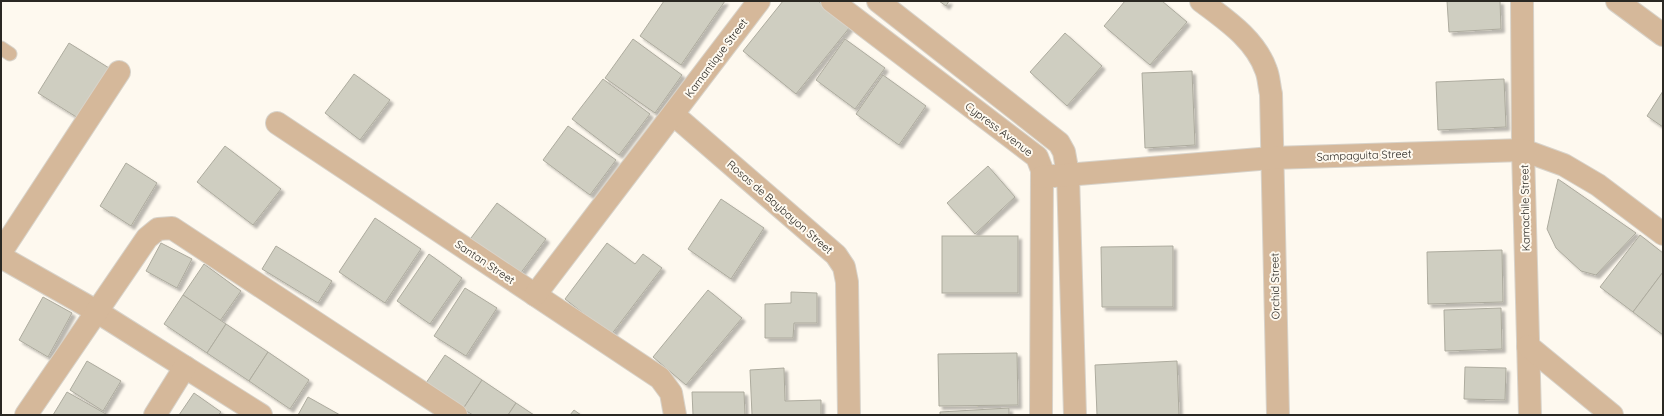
<svg xmlns="http://www.w3.org/2000/svg" width="1664" height="416" viewBox="0 0 1664 416" font-family="Quicksand,sans-serif">
<style>
.building{fill:#cfcec1;stroke:#adab9e;filter:url(#shadow)}
.lines{fill:none;stroke-linecap:round;stroke-linejoin:round}
.service-casing{stroke:#d8d3ca;stroke-width:15}
.minor-casing{stroke:#d8d3ca;stroke-width:24}
.service{stroke:#d5b89a;stroke-width:13}
.minor{stroke:#d5b89a;stroke-width:22}
.labels{text-anchor:middle;stroke-width:4;stroke-linejoin:round;paint-order:stroke}
.street-label{font-size:11px;fill:#2a2823;stroke:#fef9ef}
</style>
<defs>
<filter id="shadow"><feDropShadow dx="3.5" dy="3.5" stdDeviation="1" flood-color="#0004"/></filter>
</defs>
<rect width="100%" height="100%" fill="#fef9ef"/>
<!-- building -->
<g class="building">
<polygon points="664,1 725,1 681,65 640,36"/>
<polygon points="783,1 818,1 850,27 796,94 743,51"/>
<polygon points="939,1 949,1 946,6"/>
<polygon points="1125,1 1162,1 1187,22 1150,65 1104,26"/>
<polygon points="1447,1 1500,1 1501,29 1449,32"/>
<polygon points="1065,33 1102,66 1067,106 1030,72"/>
<polygon points="633,39 682,75 655,113 605,78"/>
<polygon points="845,39 885,68 855,109 816,80"/>
<polygon points="69,43 109,68 78,118 38,93"/>
<polygon points="1192,71 1195,145 1145,148 1142,73"/>
<polygon points="354,74 390,100 360,140 325,113"/>
<polygon points="883,75 926,106 899,145 856,114"/>
<polygon points="603,79 650,114 619,155 572,119"/>
<polygon points="1504,79 1506,127 1438,130 1436,82"/>
<polygon points="1663,91 1663,127 1647,116"/>
<polygon points="568,126 616,160 590,195 543,160"/>
<polygon points="225,146 281,189 253,225 197,182"/>
<polygon points="126,163 157,183 131,226 100,206"/>
<polygon points="988,166 1015,197 975,234 947,203"/>
<polygon points="1558,179 1636,233 1596,275 1581,271 1556,248 1547,229"/>
<polygon points="721,199 764,228 731,279 688,249"/>
<polygon points="497,203 546,239 517,278 468,242"/>
<polygon points="375,218 421,249 385,303 339,272"/>
<polygon points="1640,235 1663,253 1663,272 1633,312 1600,287"/>
<rect x="942" y="236" width="76" height="57"/>
<polygon points="161,243 192,259 177,288 146,271"/>
<polygon points="607,243 635,264 643,254 662,268 611,335 565,299"/>
<polygon points="276,246 332,281 318,303 262,269"/>
<polygon points="1173,246 1173,307 1102,307 1101,247"/>
<polygon points="1502,250 1503,302 1428,304 1427,252"/>
<polygon points="429,254 462,278 430,324 397,301"/>
<polygon points="204,264 241,291 220,321 183,295"/>
<polygon points="1663,272 1663,335 1633,312"/>
<polygon points="465,288 497,308 466,356 434,336"/>
<polygon points="708,290 742,318 686,385 653,357"/>
<polygon points="791,292 817,293 817,323 794,323 793,338 765,338 765,304 791,303"/>
<polygon points="183,295 226,324 207,353 164,324"/>
<polygon points="43,297 72,313 48,357 19,340"/>
<polygon points="1501,308 1502,349 1445,351 1444,310"/>
<polygon points="226,324 268,352 249,381 207,353"/>
<polygon points="268,352 309,380 290,409 249,381"/>
<polygon points="1017,353 1018,405 939,406 938,354"/>
<polygon points="445,355 482,380 463,409 426,383"/>
<polygon points="87,361 121,381 103,411 70,390"/>
<polygon points="1177,361 1179,415 1097,415 1095,365"/>
<polygon points="1465,367 1506,368 1505,400 1464,399"/>
<polygon points="784,368 785,401 821,400 821,415 752,415 750,370"/>
<polygon points="482,380 516,403 508,415 473,415 463,409"/>
<polygon points="67,392 106,414 105,415 53,415"/>
<polygon points="692,392 744,392 745,415 693,415"/>
<polygon points="194,393 221,412 218,415 179,415"/>
<polygon points="308,397 340,415 298,415"/>
<polygon points="516,403 534,415 508,415"/>
<polygon points="1009,408 1009,415 940,415 940,412"/>
<polygon points="574,410 581,415 570,415"/>
</g>
<g class="lines">
<defs>
<polyline id="service" points="1,48 10,54"/>
<g id="minor">
<polyline points="832,1 1037,157 1042,170 1041,415"/>
<polyline points="878,1 1059,143 1064,152 1068,174 1075,415"/>
<path d="M1201,1c25,19 54,38 65,69 3,7 3,16 5,24l7,321"/>
<polyline points="1522,1 1523,150 1530,415"/>
<polyline points="1617,1 1663,35"/>
<polyline points="674,115 836,255 844,267 847,282 849,415"/>
<polyline points="277,123 660,378 671,393 675,415"/>
<polyline points="1042,177 1272,158 1523,150 1564,165 1598,185 1663,234"/>
<polyline points="1,252 119,72"/>
<polyline points="1,257 96,311 261,415"/>
<polyline points="535,295 759,1"/>
<polyline points="1528,346 1612,415"/>
<polyline points="26,415 147,238 158,229 172,228 456,415"/>
<polyline points="155,415 185,367"/>
</g>
</defs>
<!-- service casing -->
<use href="#service" class="service-casing"/>
<!-- minor casing -->
<use href="#minor" class="minor-casing"/>
<!-- service -->
<use href="#service" class="service"/>
<!-- minor -->
<use href="#minor" class="minor"/>
</g>
<g class="labels">
<!-- street labels -->
<g class="street-label">
<text transform="translate(716 58) rotate(-53)" y="4">Kamantique Street</text>
<text transform="translate(999 129) rotate(37)" y="4">Cypress Avenue</text>
<text transform="translate(1364 155) rotate(-2)" y="4">Sampaguita Street</text>
<text transform="translate(780 207) rotate(41)" y="4">Rosas de Baybayon Street</text>
<text transform="translate(1525 208) rotate(-91)" y="4">Kamachile Street</text>
<text transform="translate(485 262) rotate(34)" y="4">Santan Street</text>
<text transform="translate(1275 286) rotate(-91)" y="4">Orchid Street</text>
</g>
</g>
<!-- border -->
<rect width="1664" height="416" fill="none" stroke="#2a2823" stroke-width="4"/>
</svg>
